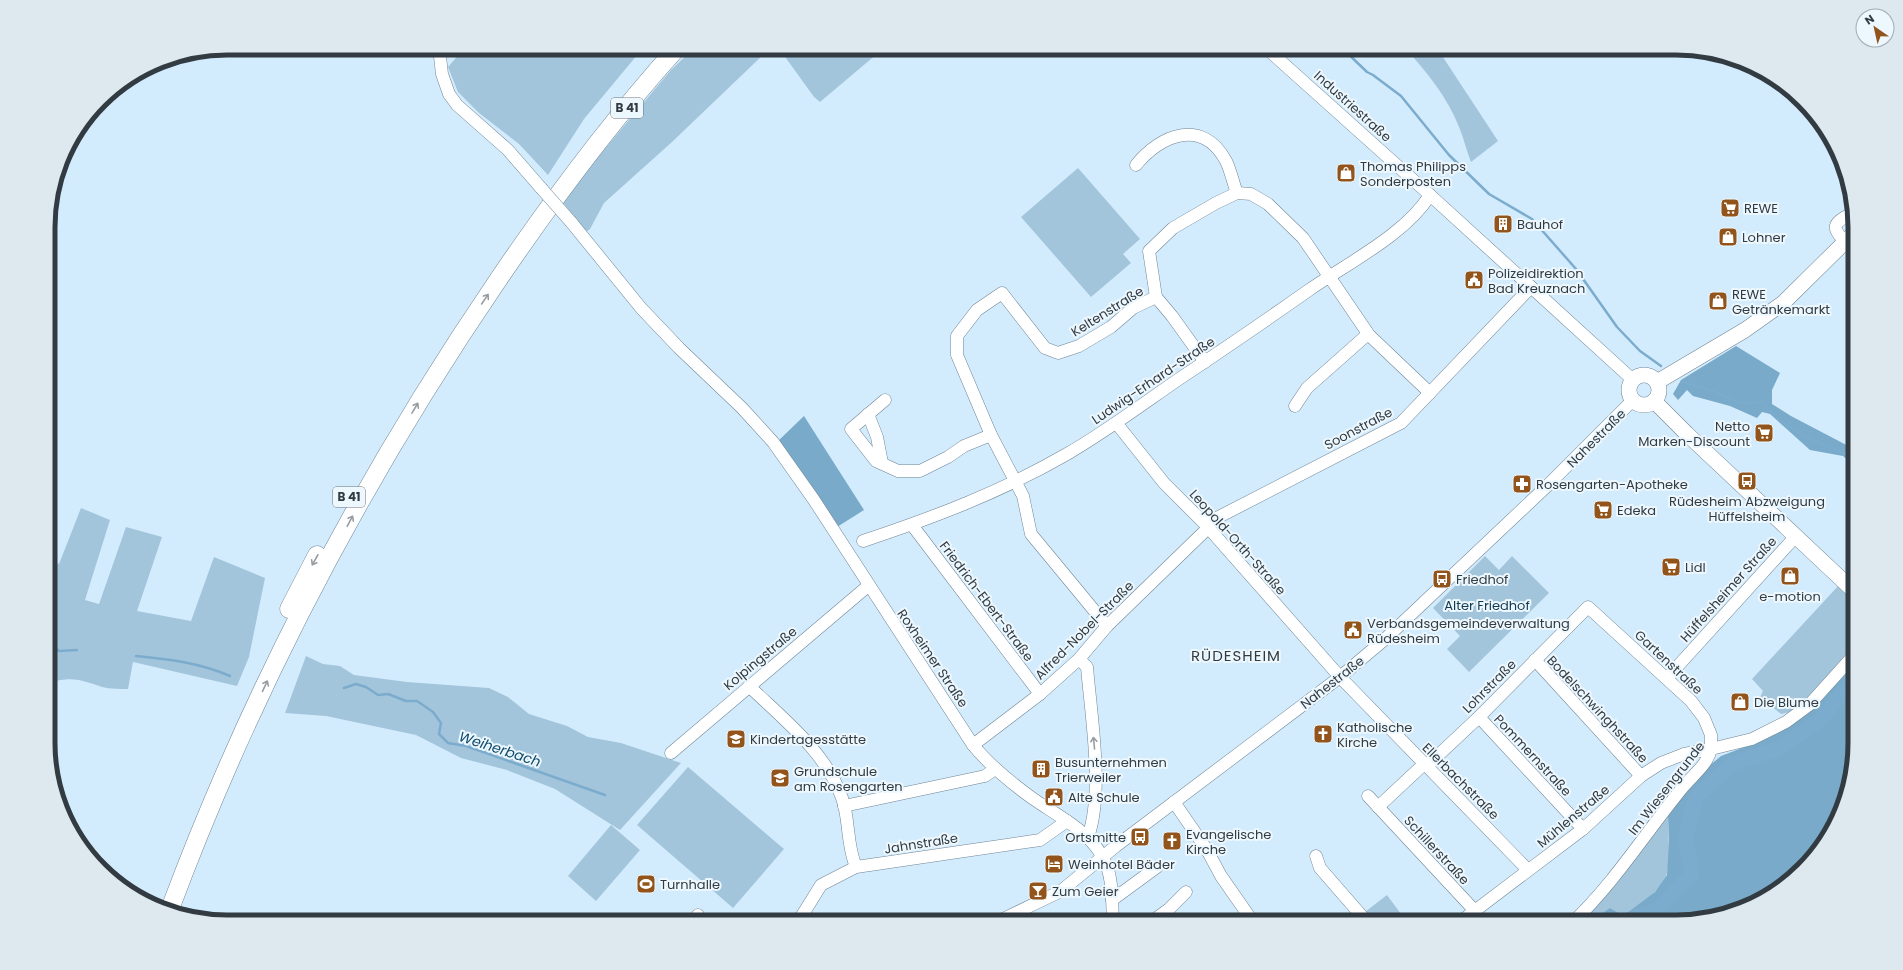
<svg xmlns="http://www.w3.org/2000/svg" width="1903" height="970" viewBox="0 0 1903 970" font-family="Poppins,sans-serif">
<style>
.green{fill:#a3c5dc}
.forest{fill:#79aaca}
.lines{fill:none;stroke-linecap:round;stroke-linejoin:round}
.stream{stroke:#7caccd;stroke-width:2.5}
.river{stroke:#7caccd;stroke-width:15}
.minor-casing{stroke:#6f8595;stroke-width:13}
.major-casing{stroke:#6f8595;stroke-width:16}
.highway-casing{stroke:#6f8595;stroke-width:19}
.minor{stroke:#fff;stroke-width:12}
.major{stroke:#fff;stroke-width:15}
.highway{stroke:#fff;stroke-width:18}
.minor-bridge-casing{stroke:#6f8595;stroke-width:13;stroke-linecap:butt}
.minor-bridge{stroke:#fff;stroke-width:12}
.oneway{stroke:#989da0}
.labels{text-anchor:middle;stroke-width:4;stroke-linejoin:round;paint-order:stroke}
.shield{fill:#edf7fe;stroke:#6a737a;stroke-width:1}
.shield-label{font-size:12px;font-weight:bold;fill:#323b42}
.street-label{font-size:13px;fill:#323b42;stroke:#edf7fe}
.poi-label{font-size:13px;fill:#323b42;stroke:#edf7fe;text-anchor:start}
.park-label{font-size:13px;fill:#113950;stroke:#edf7fe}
.water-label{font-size:14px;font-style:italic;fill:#0f4c6c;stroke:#edf7fe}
.quarter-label{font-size:15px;letter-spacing:1px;fill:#323b42;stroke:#edf7fe}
.rim{fill:none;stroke:#323b42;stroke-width:5}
</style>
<rect width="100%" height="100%" fill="#d3ecfd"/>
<!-- green -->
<g class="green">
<polygon points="469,48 643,48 584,119 548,175 519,144 479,113 458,92 448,67 461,52"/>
<polygon points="694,48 884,48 820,102 814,97 783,54 775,51 765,53 672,142 604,203 590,229 586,232 561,200 576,183 671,70"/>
<path d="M1405,48h32l61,93 -27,21c-5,-12 -7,-24 -12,-35 -11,-29 -33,-56 -54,-79z"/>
<polygon points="1078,168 1140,239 1123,254 1131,263 1091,297 1021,217"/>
<path d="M81,508l29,12 -25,80 14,4 27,-77 36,10 -25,74 54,10 23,-64 51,21 -16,79 -12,29 -104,-24 -5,27c-8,0 -18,0 -26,-2 -22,-7 -29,-11 -53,-4v-123l10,4z"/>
<polygon points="1485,556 1499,570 1512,556 1549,593 1469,672 1447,649 1460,636 1433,608"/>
<polygon points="1839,585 1855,600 1855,647 1808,699 1795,711 1781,714 1760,697 1763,691 1752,679"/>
<polygon points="306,656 323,664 340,666 354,675 407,682 489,688 508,697 529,714 567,726 588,737 621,743 681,763 620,830 555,789 507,770 461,758 416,735 326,716 285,713"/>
<polygon points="688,767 784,849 733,908 637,825"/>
<path d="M1668,816c0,13 3,49 -2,60 -8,18 -27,29 -43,40l-23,-1 -1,7h-20z"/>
<polygon points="611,825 640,850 596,901 568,876"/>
<polygon points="1387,895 1407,922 1367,922 1361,915"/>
</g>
<!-- forest -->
<g class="forest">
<polygon points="1736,346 1780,373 1772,390 1772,404 1791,416 1854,449 1854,466 1843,456 1810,450 1770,414 1762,412 1757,418 1730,406 1693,396 1687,390 1678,400 1673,394 1681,380"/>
<polygon points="804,416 864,510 837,527 778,441"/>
<polygon points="1855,664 1855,743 1846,783 1842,787 1842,798 1838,803 1840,807 1837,822 1814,857 1791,868 1776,881 1763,898 1733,913 1687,922 1599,922 1600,915 1610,908 1623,916 1655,892 1667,875 1669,840 1668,816 1698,775 1721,756 1747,746 1811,710"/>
</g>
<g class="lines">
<!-- stream -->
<g class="stream">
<polyline points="1342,48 1367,72 1373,75 1401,96 1449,155 1489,194 1532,219 1576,269 1617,327 1640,351 1661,366"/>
<path d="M1683,382l30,9 27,12 22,-1c6,4 9,11 15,16 23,18 51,29 77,40"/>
<polyline points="54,647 59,651 77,650"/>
<path d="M136,656c33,3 64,7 94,20"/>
<polyline points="344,688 356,684 366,687 378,695 388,694 406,701 417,701 433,712 441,723 439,734 448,743 466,746 605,795"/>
</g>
<!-- river -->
<polyline class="river" points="1622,922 1657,910 1692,874 1685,838 1696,797 1733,763 1778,749 1820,720 1855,677"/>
<defs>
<g id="minor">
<polyline points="439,48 442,74 449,94 457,105 508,150 541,188"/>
<polyline points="1266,48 1430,195 1633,380"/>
<path d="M1136,165c25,-31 67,-47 90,-4 5,10 7,22 11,32"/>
<path d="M571,222l70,86 38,40 63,60 31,34 41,58 159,245c17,21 37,37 59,53 27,19 61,34 74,66 7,17 6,40 7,58"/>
<path d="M1845,241c-18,-16 -7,-20 9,-29"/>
<polyline points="1156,297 1149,251 1173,228 1216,203 1237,193 1251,194 1268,204 1303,238 1369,335 1430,393"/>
<polyline points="1156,297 1172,316 1205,362"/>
<polyline points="885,400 851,429 876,461 898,471 920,471 948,457 964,446 991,435"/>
<polyline points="1295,406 1307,388 1368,334"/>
<polyline points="868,414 877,437 882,463"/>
<polyline points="1117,424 1164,483 1205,524 1340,677 1528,870"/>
<polyline points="1205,524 1401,423 1531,287"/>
<polyline points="912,525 1040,694"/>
<path d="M863,541c72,-24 138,-49 204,-87 38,-22 73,-48 109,-73 45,-30 89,-60 133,-91 39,-27 97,-56 121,-95"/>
<polyline points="1107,626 1031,534 1023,496 991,435 957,355 957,336 977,310 1002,293 1045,348 1058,353 1079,346 1111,327 1133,308 1156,297"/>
<path d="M1079,659l8,8c4,49 17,125 1,170"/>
<polyline points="1535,660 1641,776"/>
<polyline points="1667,678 1795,537"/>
<path d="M749,686c34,33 77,66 93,112 8,22 4,45 14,69"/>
<polyline points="1479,717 1583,829"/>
<polyline points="973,745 1040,694 1079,659 1107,626 1208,528"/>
<polyline points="671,753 868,586"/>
<polyline points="1368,796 1475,911"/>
<polyline points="1174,802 1207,850 1221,876 1253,922"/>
<polyline points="844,806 985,776 995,769"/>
<polyline points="1378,807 1424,764 1431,762 1479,717 1588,607 1691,701 1704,718 1711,735 1711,749 1684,754 1661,763 1641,776 1583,829 1460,922"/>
<polyline points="1316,856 1320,868 1367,922"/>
<polyline points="1112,900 1157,867"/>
<polyline points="692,922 698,915"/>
<polyline points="798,922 821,885 856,867 1040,840 1067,821"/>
<polyline points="997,922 1061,891 1116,846 1340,677 1384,640 1547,486 1633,400"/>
<polyline points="1151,922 1169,909 1186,892"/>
<path d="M1573,922c42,-40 73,-90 110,-135 10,-12 25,-23 28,-38l41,-10 34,-17 23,-17 46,-51"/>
</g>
<g id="major">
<circle cx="1644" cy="390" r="15"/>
<polyline points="1657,382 1745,330 1783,303 1854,233"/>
<polyline points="1654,401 1687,434 1855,592"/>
</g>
<g id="highway">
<polyline points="289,609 317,555"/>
<path d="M170,909c83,-222 195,-434 328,-629 55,-81 114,-160 179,-232"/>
</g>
</defs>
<!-- minor casing -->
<use href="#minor" class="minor-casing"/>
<!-- major casing -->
<use href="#major" class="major-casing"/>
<!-- highway casing -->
<use href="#highway" class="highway-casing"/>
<!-- minor -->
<use href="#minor" class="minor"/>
<!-- major -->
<use href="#major" class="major"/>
<!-- highway -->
<use href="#highway" class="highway"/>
<defs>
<polyline id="minor-bridge" points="541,188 571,222"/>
</defs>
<!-- minor-bridge casing -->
<use href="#minor-bridge" class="minor-bridge-casing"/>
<!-- minor-bridge -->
<use href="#minor-bridge" class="minor-bridge"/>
</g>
<!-- one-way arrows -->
<defs><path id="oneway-shaft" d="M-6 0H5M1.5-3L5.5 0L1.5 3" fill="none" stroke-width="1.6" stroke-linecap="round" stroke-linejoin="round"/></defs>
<g class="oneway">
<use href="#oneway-shaft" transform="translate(485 299) rotate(-56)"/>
<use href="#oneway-shaft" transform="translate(415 408) rotate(-59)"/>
<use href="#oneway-shaft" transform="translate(350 521) rotate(-62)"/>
<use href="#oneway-shaft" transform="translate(315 560) rotate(119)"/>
<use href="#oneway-shaft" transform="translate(265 686) rotate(-65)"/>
<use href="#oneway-shaft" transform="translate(1094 743) rotate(-95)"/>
</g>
<!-- icons -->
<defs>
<symbol id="shop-square" viewBox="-11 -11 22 22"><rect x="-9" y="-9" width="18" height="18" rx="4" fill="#92541a" stroke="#edf7fe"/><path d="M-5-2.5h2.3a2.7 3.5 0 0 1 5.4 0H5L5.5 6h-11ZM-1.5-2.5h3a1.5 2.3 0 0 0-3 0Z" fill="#fff"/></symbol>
<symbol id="supermarket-square" viewBox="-11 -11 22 22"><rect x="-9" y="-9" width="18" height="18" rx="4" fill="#92541a" stroke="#edf7fe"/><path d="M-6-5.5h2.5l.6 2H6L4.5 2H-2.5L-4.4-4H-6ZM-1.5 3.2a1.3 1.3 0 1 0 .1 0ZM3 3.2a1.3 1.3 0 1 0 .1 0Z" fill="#fff"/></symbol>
<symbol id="building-square" viewBox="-11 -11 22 22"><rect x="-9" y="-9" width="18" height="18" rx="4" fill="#92541a" stroke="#edf7fe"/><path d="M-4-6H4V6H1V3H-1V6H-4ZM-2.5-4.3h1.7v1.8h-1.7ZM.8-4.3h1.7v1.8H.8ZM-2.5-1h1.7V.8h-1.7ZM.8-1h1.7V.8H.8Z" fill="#fff"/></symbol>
<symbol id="civic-square" viewBox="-11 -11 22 22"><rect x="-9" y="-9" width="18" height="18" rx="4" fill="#92541a" stroke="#edf7fe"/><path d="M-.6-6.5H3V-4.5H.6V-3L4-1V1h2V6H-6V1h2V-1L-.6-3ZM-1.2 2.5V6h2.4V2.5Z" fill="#fff"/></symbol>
<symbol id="bus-square" viewBox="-11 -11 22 22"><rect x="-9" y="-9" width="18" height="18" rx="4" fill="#92541a" stroke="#edf7fe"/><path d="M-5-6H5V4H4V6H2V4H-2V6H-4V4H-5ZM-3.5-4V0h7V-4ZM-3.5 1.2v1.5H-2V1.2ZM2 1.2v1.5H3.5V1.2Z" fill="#fff"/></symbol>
<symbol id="pharmacy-square" viewBox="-11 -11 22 22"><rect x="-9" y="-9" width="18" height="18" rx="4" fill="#92541a" stroke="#edf7fe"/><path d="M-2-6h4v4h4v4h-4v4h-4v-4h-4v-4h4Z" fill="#fff"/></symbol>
<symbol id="church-square" viewBox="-11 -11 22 22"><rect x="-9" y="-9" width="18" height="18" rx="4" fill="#92541a" stroke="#edf7fe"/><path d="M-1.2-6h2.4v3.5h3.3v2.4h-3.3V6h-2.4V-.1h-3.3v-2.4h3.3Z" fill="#fff"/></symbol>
<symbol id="school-square" viewBox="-11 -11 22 22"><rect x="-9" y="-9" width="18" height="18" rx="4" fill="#92541a" stroke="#edf7fe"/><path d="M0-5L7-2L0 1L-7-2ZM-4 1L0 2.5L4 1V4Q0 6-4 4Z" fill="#fff"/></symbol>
<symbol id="hotel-square" viewBox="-11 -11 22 22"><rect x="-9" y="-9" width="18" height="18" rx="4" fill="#92541a" stroke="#edf7fe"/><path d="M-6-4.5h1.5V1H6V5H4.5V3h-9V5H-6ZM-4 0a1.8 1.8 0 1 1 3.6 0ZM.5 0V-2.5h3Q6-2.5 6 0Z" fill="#fff"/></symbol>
<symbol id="stadium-square" viewBox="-11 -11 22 22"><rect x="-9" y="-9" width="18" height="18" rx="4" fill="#92541a" stroke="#edf7fe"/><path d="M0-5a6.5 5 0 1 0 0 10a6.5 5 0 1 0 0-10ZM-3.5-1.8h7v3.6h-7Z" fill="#fff"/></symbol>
<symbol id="bar-square" viewBox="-11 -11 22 22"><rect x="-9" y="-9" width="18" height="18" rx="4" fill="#92541a" stroke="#edf7fe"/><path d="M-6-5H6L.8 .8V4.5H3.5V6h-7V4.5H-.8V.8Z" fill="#fff"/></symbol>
</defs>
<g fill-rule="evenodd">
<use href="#shop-square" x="1335" y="162" width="22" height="22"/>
<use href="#supermarket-square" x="1719" y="197" width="22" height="22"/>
<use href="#building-square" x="1492" y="213" width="22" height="22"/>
<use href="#shop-square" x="1717" y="226" width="22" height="22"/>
<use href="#civic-square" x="1463" y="269" width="22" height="22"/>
<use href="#shop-square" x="1707" y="290" width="22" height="22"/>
<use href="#supermarket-square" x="1753" y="422" width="22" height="22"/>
<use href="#bus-square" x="1736" y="470" width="22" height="22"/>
<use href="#pharmacy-square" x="1511" y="473" width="22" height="22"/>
<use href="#supermarket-square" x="1592" y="499" width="22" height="22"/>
<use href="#supermarket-square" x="1660" y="556" width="22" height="22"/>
<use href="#shop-square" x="1779" y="565" width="22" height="22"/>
<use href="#bus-square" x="1431" y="568" width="22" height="22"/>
<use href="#civic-square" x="1342" y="619" width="22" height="22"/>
<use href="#shop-square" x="1729" y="691" width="22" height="22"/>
<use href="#church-square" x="1312" y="723" width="22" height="22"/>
<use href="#school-square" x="725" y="728" width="22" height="22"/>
<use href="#building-square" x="1030" y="758" width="22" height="22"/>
<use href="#school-square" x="769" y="767" width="22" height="22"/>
<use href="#civic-square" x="1043" y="786" width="22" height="22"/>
<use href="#bus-square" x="1129" y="826" width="22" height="22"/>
<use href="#church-square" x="1161" y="830" width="22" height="22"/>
<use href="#hotel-square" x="1043" y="853" width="22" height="22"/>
<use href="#stadium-square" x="635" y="873" width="22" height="22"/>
<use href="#bar-square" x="1027" y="880" width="22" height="22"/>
</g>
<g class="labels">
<!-- shield labels -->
<g class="shield">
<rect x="611" y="98" width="32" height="20" rx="3"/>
<rect x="333" y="487" width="32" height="20" rx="3"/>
</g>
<g class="shield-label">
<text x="627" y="112">B 41</text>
<text x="349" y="501">B 41</text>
</g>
<!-- street labels -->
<g class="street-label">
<text transform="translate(1353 106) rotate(42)" y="5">Industriestraße</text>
<text transform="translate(1107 311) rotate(-32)" y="5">Keltenstraße</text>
<text transform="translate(1153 380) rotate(-34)" y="5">Ludwig-Erhard-Straße</text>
<text transform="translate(1358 428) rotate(-28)" y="5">Soonstraße</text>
<text transform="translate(1596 438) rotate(-45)" y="5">Nahestraße</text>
<text transform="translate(1238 542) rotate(48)" y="5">Leopold-Orth-Straße</text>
<text transform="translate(1728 589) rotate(-48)" y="5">Hüffelsheimer Straße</text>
<text transform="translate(987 601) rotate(53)" y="5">Friedrich-Ebert-Straße</text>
<text transform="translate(1084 630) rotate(-45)" y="5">Alfred-Nobel-Straße</text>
<text transform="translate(760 658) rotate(-40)" y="5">Kolpingstraße</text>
<text transform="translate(933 658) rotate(56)" y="5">Roxheimer Straße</text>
<text transform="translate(1669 662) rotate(43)" y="5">Gartenstraße</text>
<text transform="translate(1332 682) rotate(-38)" y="5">Nahestraße</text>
<text transform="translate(1489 686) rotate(-45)" y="5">Lohrstraße</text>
<text transform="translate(1598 709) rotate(47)" y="5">Bodelschwinghstraße</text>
<text transform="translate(1533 755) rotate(47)" y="5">Pommernstraße</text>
<text transform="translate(1461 781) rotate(45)" y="5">Ellerbachstraße</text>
<text transform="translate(1666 788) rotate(-52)" y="5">Im Wiesengrunde</text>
<text transform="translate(1573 816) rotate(-40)" y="5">Mühlenstraße</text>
<text transform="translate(921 843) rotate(-9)" y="5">Jahnstraße</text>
<text transform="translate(1437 850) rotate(47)" y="5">Schillerstraße</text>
</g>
<!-- poi labels -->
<g class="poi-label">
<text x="1360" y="171">Thomas Philipps<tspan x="1360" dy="15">Sonderposten</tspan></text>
<text x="1744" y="213">REWE</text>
<text x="1517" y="229">Bauhof</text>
<text x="1742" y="242">Lohner</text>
<text x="1488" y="278">Polizeidirektion<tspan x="1488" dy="15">Bad Kreuznach</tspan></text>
<text x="1732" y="299">REWE<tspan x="1732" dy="15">Getränkemarkt</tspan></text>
<text x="1750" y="431" text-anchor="end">Netto<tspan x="1750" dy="15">Marken-Discount</tspan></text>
<text x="1536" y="489">Rosengarten-Apotheke</text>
<text x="1747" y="506" text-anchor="middle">Rüdesheim Abzweigung<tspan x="1747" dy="15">Hüffelsheim</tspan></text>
<text x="1617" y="515">Edeka</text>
<text x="1685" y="572">Lidl</text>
<text x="1456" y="584">Friedhof</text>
<text x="1790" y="601" text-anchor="middle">e-motion</text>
<text x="1367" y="628">Verbandsgemeindeverwaltung<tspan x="1367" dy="15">Rüdesheim</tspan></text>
<text x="1754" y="707">Die Blume</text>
<text x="1337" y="732">Katholische<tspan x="1337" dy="15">Kirche</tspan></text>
<text x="750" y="744">Kindertagesstätte</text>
<text x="1055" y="767">Busunternehmen<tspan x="1055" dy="15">Trierweiler</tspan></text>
<text x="794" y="776">Grundschule<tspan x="794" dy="15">am Rosengarten</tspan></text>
<text x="1068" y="802">Alte Schule</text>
<text x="1186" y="839">Evangelische<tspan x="1186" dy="15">Kirche</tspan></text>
<text x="1126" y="842" text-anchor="end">Ortsmitte</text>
<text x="1068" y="869">Weinhotel Bäder</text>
<text x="660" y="889">Turnhalle</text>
<text x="1052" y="896">Zum Geier</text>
</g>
<!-- park labels -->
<g class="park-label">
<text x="1487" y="610">Alter Friedhof</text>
</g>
<!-- water labels -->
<g class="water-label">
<text transform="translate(500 749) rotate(18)" y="5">Weiherbach</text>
</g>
<!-- quarter labels -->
<g class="quarter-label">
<text x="1236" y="661">RÜDESHEIM</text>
</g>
</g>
<!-- crop -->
<path d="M0 0H1903V970H0ZM227 55H1676A172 172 0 0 1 1848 227V743A172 172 0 0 1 1676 915H227A172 172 0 0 1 55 743V227A172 172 0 0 1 227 55Z" fill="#dee8ef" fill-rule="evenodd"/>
<path class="rim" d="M227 55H1676A172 172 0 0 1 1848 227V743A172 172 0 0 1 1676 915H227A172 172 0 0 1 55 743V227A172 172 0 0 1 227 55Z"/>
<!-- north arrow -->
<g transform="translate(1875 28) rotate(326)"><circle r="19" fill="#edf7fe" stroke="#a2acb3"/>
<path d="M0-3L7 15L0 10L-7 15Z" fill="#92541a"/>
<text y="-6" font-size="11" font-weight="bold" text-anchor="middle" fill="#323b42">N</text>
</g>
</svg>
